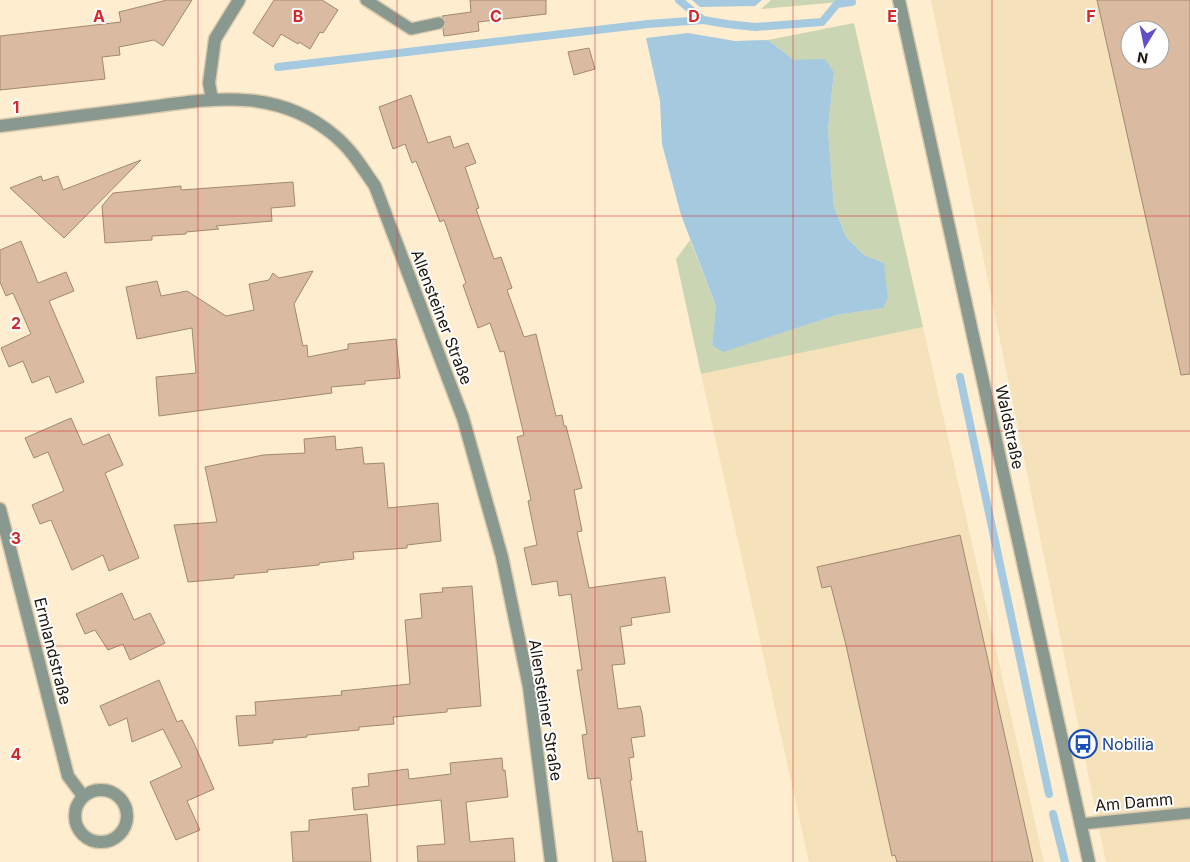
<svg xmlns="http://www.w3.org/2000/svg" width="1190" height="862" viewBox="0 0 1190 862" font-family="Inter,sans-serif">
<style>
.built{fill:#f5e1ba;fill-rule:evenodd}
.green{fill:#cad5b3}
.water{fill:#a5cae0}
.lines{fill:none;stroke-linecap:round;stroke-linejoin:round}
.stream{stroke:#a5cae0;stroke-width:8}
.building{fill:#dabba1;stroke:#a18871;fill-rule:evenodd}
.service-casing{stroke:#dacbaf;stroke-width:14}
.minor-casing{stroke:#dacbaf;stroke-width:15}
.service{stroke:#89998f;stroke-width:11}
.minor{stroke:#89998f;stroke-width:12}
.grid{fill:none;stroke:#d62828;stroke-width:1;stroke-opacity:0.55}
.labels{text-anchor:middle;stroke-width:4;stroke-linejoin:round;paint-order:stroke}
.street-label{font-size:16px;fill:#1c160b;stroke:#fff}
.transit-label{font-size:16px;fill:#164399;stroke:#fff;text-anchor:start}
.grid-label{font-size:16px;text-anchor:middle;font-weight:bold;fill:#d62828;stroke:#fff;stroke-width:4;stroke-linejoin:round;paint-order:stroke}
</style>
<rect width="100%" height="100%" fill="#feedce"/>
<!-- built -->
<g class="built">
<path d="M931,0h259v862h-84zM1130,30h30v30h-30z"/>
<polygon points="923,327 1044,862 809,862 701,374"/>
</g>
<!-- green -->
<g class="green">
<polygon points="771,0 850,0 850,1 761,9"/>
<polygon points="854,23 923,327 701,374 676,259 690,240 716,306 712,345 723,351 837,315 883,308 884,263 864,255 846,237 834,207 828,130 834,72 825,60 794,60 768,40"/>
</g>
<!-- water -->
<g class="water">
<polygon points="692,0 762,0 755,6 700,7"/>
<polygon points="688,33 735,41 768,40 794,60 825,59 834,72 828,130 834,207 846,237 864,255 884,263 888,298 883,308 837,315 723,352 712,345 716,306 681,215 662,144 660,101 646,38"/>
</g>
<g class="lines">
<!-- stream -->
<g class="stream">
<polyline points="679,0 703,20 727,24 755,27 822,22 837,4 852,2"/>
<polyline points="278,67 648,24 703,20"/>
<polyline points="960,377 1049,794"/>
<polyline points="1053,814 1065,862"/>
</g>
</g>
<!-- building -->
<g class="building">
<polygon points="167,0 192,0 163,46 154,40 119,47 120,55 102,57 105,79 0,90 0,36 121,22 119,12"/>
<polygon points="274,0 322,0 338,10 323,33 320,32 310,49 299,42 298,44 281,34 273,47 253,33"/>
<polygon points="470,0 546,0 546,14 478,22 479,31 444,36 443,29 446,22 442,16 471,12"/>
<path d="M1097,0h93v374l-9,1zM1130,30h30v30h-30z"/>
<polygon points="589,48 595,69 574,75 568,52"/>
<polygon points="411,95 428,143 450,136 454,148 468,143 476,163 465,167 479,208 476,209 494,259 501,257 512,288 507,290 524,337 536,334 556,416 562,415 564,426 566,426 582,488 574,490 582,531 577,532 589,588 665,577 670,612 631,618 632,625 620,627 625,664 612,665 618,709 640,706 642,713 645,736 631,738 634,757 629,758 632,780 630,780 638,832 642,831 646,862 613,862 600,778 588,779 582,735 587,734 577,670 582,670 571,594 559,596 557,581 532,585 524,548 537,545 528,501 531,500 517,437 524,435 504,351 500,352 490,323 478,328 463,285 466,283 444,220 440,222 416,161 412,163 405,144 393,149 379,107"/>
<polygon points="141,160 64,238 10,188 41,176 43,181 58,176 63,190"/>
<polygon points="293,182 295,206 271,208 272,221 216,226 219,229 186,232 186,234 152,236 152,240 105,243 102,206 113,193 181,186 181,190"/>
<polygon points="21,241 38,283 66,272 74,291 49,301 84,382 56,393 49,376 32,383 23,361 9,367 1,348 31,334 13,293 6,296 0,282 0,250"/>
<polygon points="313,271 294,304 303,346 307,345 308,357 348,349 348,344 396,339 400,378 365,381 365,384 331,387 332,393 159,416 156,377 196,373 192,328 137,339 126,287 157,281 161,296 187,291 226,316 254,310 249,284 269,280 273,273 279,278"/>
<polygon points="71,418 83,445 109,434 123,465 105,473 139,558 109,571 103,555 72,570 51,520 40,524 32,505 64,491 48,452 34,458 25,438"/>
<polygon points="335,436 336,450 362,447 364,464 384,463 388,508 438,503 441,541 407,545 407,548 353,552 354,559 319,563 319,565 267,570 268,572 234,575 234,578 188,582 174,525 217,522 205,467 263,455 305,453 304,439"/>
<polygon points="960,535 1033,862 897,862 895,855 892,856 846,645 831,586 822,588 817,567"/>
<polygon points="472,586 481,706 447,709 447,712 393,717 394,724 359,727 359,730 307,735 307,737 273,740 273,743 239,746 236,716 256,715 255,702 342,695 341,691 410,684 405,620 422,618 420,594 443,592 442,588"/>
<polygon points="122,593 134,620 150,613 165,643 130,660 123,644 108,650 95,630 85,634 76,614"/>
<polygon points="159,680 177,722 182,720 193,741 214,789 187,801 200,830 176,840 150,782 182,767 163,729 132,742 127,718 109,726 100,706"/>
<polygon points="502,758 503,771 505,770 508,797 466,802 470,842 513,838 515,862 418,862 417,846 445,844 441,800 354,810 352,788 369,786 368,774 408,769 409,779 451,774 450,763"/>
<polygon points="367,814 371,862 293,862 291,832 309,831 309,820"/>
</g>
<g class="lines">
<defs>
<g id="service">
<polyline points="366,0 411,29 439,23"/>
<polyline points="1081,824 1190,813"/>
</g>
<g id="minor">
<polyline points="899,0 1089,862"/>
<polyline points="212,99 209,83 215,39 239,0"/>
<path d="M0,126c48,-6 95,-12 143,-18 69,-9 133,-22 192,28 17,14 28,33 40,50l88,232 39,139 27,130 22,175"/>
<polyline points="0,509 68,776 83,796"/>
<circle cx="101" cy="816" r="26"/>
</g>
</defs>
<!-- service casing -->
<use href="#service" class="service-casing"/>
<!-- minor casing -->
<use href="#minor" class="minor-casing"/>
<!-- service -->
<use href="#service" class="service"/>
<!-- minor -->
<use href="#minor" class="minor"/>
</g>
<!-- grid -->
<path class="grid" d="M198,0v862M397,0v862M595,0v862M793,0v862M992,0v862M0,216h1190M0,431h1190M0,646h1190"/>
<!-- icons -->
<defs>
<symbol id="bus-ring" viewBox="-11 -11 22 22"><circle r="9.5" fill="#fff" stroke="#1a4fb4" stroke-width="1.5"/><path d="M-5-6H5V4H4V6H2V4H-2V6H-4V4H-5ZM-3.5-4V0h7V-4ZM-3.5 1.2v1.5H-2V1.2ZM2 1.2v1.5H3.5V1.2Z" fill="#1a4fb4"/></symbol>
</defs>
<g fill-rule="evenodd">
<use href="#bus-ring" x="1067" y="728" width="32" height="32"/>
</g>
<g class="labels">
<!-- street labels -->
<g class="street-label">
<text transform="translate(442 317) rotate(69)" y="6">Allensteiner Straße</text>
<text transform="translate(1010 427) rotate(78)" y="6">Waldstraße</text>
<text transform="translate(53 651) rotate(76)" y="6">Ermlandstraße</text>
<text transform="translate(546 710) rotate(81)" y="6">Allensteiner Straße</text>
<text transform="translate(1134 802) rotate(-5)" y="6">Am Damm</text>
</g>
<!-- transit labels -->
<g class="transit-label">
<text x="1102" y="750">Nobilia</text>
</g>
</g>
<g class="grid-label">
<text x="99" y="22">A</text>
<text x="298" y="22">B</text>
<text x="496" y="22">C</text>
<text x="694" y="22">D</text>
<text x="892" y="22">E</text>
<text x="1091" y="22">F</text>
<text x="16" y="113">1</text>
<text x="16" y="329">2</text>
<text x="16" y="544">3</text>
<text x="16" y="760">4</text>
</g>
<!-- north arrow -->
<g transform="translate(1145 45) rotate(190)"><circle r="24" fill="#ffffff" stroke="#a4a29d"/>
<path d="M0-4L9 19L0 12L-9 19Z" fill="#634ec7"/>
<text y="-8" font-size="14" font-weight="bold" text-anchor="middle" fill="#1c160b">N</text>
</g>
</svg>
